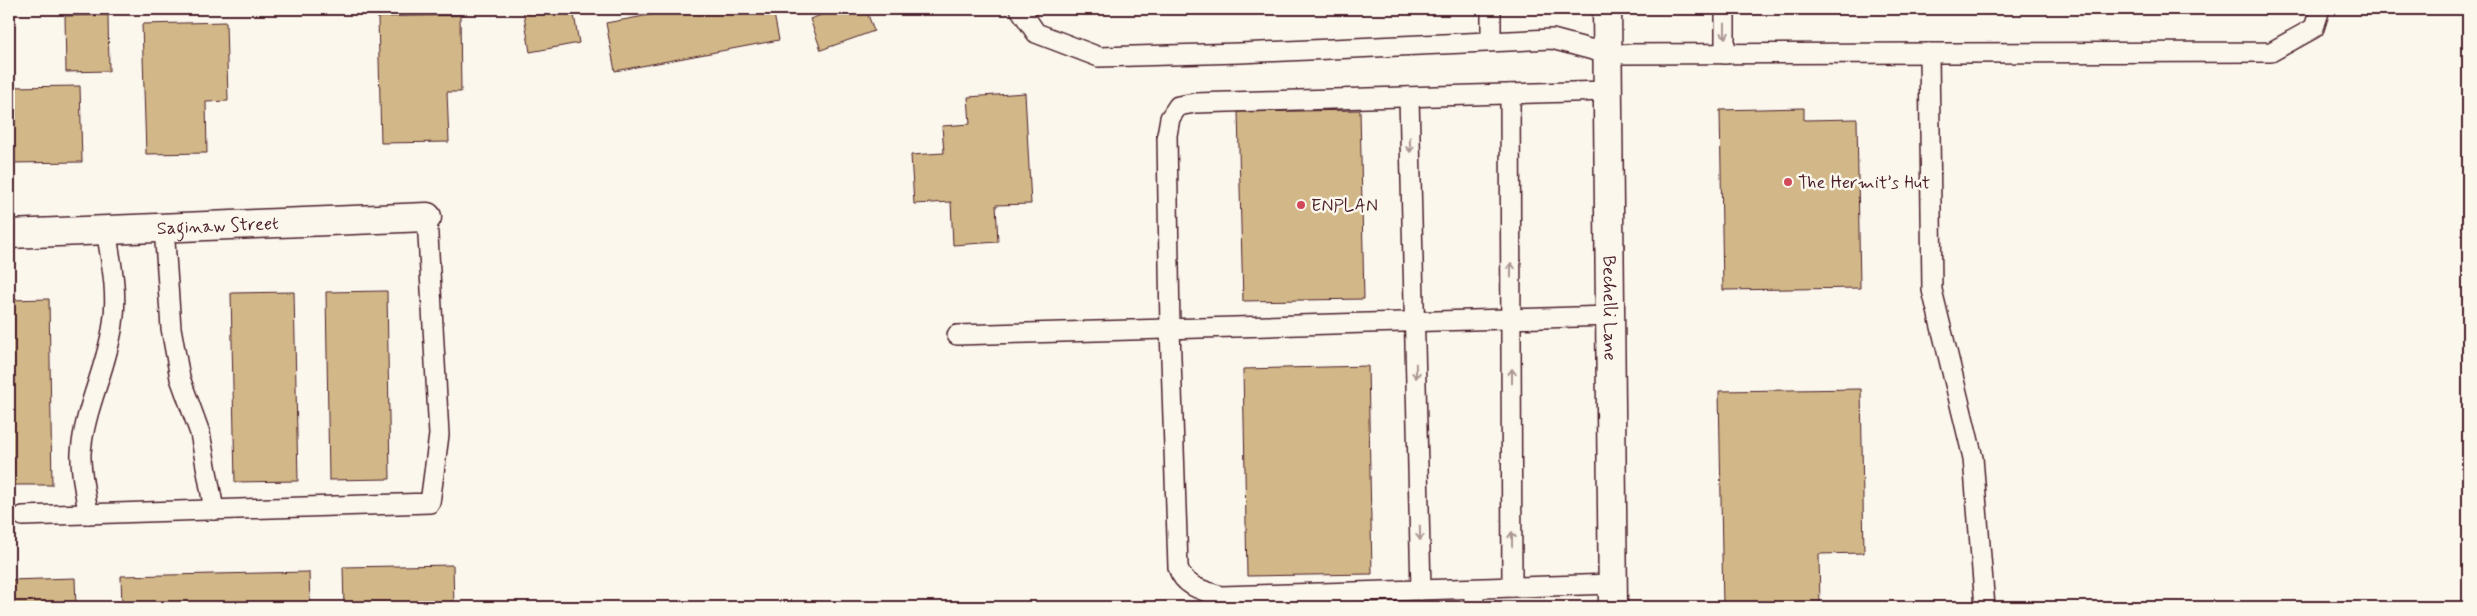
<svg xmlns="http://www.w3.org/2000/svg" width="2477" height="616" viewBox="0 0 2477 616" font-family="Mynerve,sans-serif">
<style>
.building{fill:#d2b888;stroke:#4a1f2b}
.lines{fill:none;stroke-linecap:round;stroke-linejoin:round}
.lane-casing{stroke:#4a1f2b;stroke-width:22}
.street-casing{stroke:#4a1f2b;stroke-width:31}
.secondary-casing{stroke:#4a1f2b;stroke-width:31}
.lane{stroke:#fbf7ec;stroke-width:19}
.street{stroke:#fbf7ec;stroke-width:28}
.secondary{stroke:#fbf7ec;stroke-width:28}
.oneway{stroke:#ab9695}
.poi-dot{fill:#d1495b;stroke:#fbf7ec;stroke-width:2}
.labels{text-anchor:middle;stroke-width:5;stroke-linejoin:round;paint-order:stroke}
.poi-label{font-size:18px;fill:#4a1f2b;stroke:#fbf7ec;text-anchor:start}
.street-label{font-size:18px;fill:#4a1f2b;stroke:#fbf7ec}
</style>
<rect width="100%" height="100%" fill="#fbf7ec"/>
<filter id="ink" filterUnits="userSpaceOnUse"><feTurbulence type="fractalNoise" baseFrequency=".02" numOctaves="2"/><feDisplacementMap in="SourceGraphic" scale="10" xChannelSelector="R" yChannelSelector="G"/><feConvolveMatrix kernelMatrix="1 2 1 2 8 2 1 2 1" color-interpolation-filters="sRGB"/></filter>
<g filter="url(#ink)">
<!-- building -->
<g class="building">
<polygon points="523,9 573,9 579,43 530,52"/>
<polygon points="683,9 773,9 779,40 615,71 606,23"/>
<polygon points="838,9 866,9 874,31 821,50 810,19"/>
<polygon points="108,15 109,71 66,72 65,16"/>
<polygon points="460,15 461,92 447,92 449,142 381,143 378,17"/>
<polygon points="226,22 228,101 206,102 207,153 146,154 142,24"/>
<polygon points="80,86 82,162 9,163 9,87"/>
<polygon points="1025,93 1031,204 996,205 998,242 953,245 951,202 914,204 911,155 944,153 942,126 970,124 968,97"/>
<polygon points="1804,108 1804,120 1857,119 1860,288 1723,290 1720,110"/>
<polygon points="1360,110 1364,299 1243,301 1238,112"/>
<polygon points="387,291 390,479 329,480 326,292"/>
<polygon points="294,292 298,481 235,482 231,293"/>
<polygon points="49,299 52,485 9,485 9,300"/>
<polygon points="1368,366 1372,574 1247,576 1243,369"/>
<polygon points="1861,389 1864,553 1819,554 1820,607 1723,607 1719,391"/>
<polygon points="453,565 454,607 344,607 343,567"/>
<polygon points="309,572 310,607 122,607 121,576"/>
<polygon points="75,578 76,607 9,607 9,580"/>
</g>
<g class="lines">
<defs>
<g id="lane">
<polyline points="1020,9 1036,33 1099,57 1240,53 1552,39 1608,54 2271,52 2314,28 2320,9"/>
<polyline points="1491,9 1491,41"/>
<polyline points="1725,9 1725,54"/>
<polyline points="1929,53 1932,290 1973,458 1985,607"/>
<path d="M1607,91l-412,12 -17,3 -8,12 -3,17 3,194 8,238c5,19 25,24 43,29l392,-12"/>
<polyline points="1510,94 1512,587"/>
<polyline points="1409,97 1421,590"/>
<polyline points="164,227 171,328 180,378 200,433 214,510"/>
<polyline points="957,335 1610,316"/>
<path d="M88,514c-2,-19 -8,-41 -7,-61 3,-44 26,-85 32,-129 5,-31 -2,-63 -7,-94"/>
<polyline points="23,516 430,503 439,435 427,217"/>
<polyline points="1474,589 1474,607"/>
</g>
<g id="street">
<path id="s1" d="M9,234l418,-17"/>
</g>
<g id="secondary">
<path id="s2" d="M1607,9l6,598"/>
</g>
</defs>
<!-- lane casing -->
<use href="#lane" class="lane-casing"/>
<!-- street casing -->
<use href="#street" class="street-casing"/>
<!-- secondary casing -->
<use href="#secondary" class="secondary-casing"/>
<!-- lane -->
<use href="#lane" class="lane"/>
<!-- street -->
<use href="#street" class="street"/>
<!-- secondary -->
<use href="#secondary" class="secondary"/>
</g>
<!-- one-way arrows -->
<defs><path id="oneway-shaft" d="M-6 0H5M1.5-3L5.5 0L1.5 3" fill="none" stroke-width="1.6" stroke-linecap="round" stroke-linejoin="round" transform="scale(1.25)"/></defs>
<g class="oneway">
<use href="#oneway-shaft" transform="translate(1725 31) rotate(90)"/>
<use href="#oneway-shaft" transform="translate(1410 145) rotate(88)"/>
<use href="#oneway-shaft" transform="translate(1511 270) rotate(-90)"/>
<use href="#oneway-shaft" transform="translate(1416 371) rotate(89)"/>
<use href="#oneway-shaft" transform="translate(1512 376) rotate(-90)"/>
<use href="#oneway-shaft" transform="translate(1420 533) rotate(89)"/>
<use href="#oneway-shaft" transform="translate(1512 539) rotate(-90)"/>
</g>
</g>
<!-- markers -->
<g class="poi-dot">
<circle cx="1788" cy="182" r="5"/>
<circle cx="1301" cy="205" r="5"/>
</g>
<g class="labels">
<!-- poi labels -->
<g class="poi-label">
<text x="1798" y="188">The Hermit’s Hut</text>
<text x="1311" y="211">ENPLAN</text>
</g>
<!-- street labels -->
<g class="street-label">
<text dy="6" stroke="none"><textPath href="#s1" startOffset="209">Saginaw Street</textPath></text>
<text dy="6" stroke="none"><textPath href="#s2" startOffset="299">Bechelli Lane</textPath></text>
</g>
</g>
<!-- margin -->
<rect width="2477" height="616" fill="none" stroke="#fbf7ec" stroke-width="30"/>
<rect x="15" y="15" width="2447" height="586" fill="none" stroke="#4a1f2b" stroke-width="2" filter="url(#ink)"/>
</svg>
